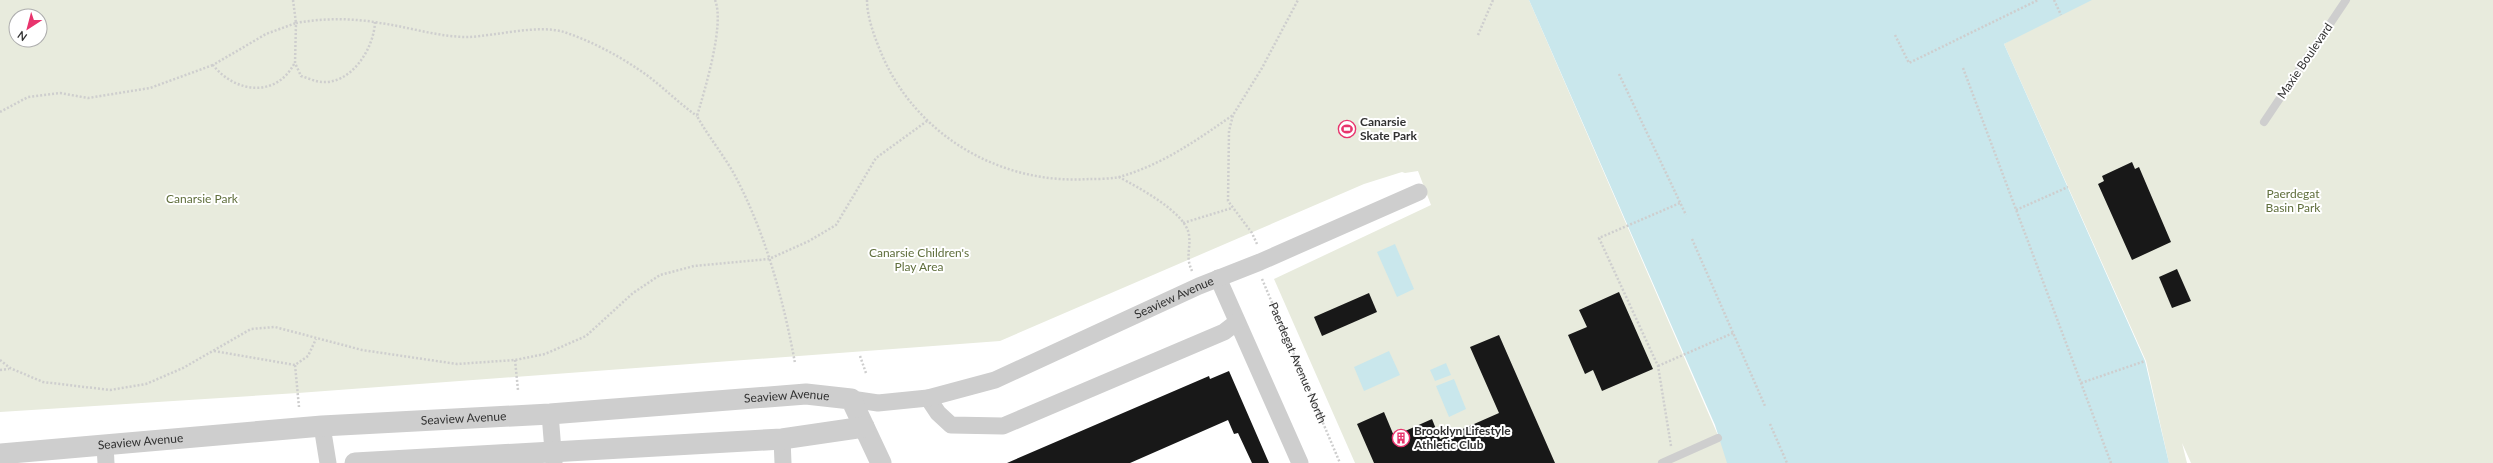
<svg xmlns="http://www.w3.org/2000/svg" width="2493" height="463" viewBox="0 0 2493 463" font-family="Lato,sans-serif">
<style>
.green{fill:#e8ebdd;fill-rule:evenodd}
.water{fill:#c9e7ec}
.building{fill:#181818}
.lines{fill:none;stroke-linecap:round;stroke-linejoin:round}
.path{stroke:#cecece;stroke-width:2.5;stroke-dasharray:2 2;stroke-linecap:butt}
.service{stroke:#cecece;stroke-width:8}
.minor{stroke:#cecece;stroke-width:17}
.tertiary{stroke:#cecece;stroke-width:21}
.labels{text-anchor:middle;stroke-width:4;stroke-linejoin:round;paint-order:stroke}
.street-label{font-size:12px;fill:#313131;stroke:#fff}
.poi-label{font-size:12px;font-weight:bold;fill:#313131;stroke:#fff;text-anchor:start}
.park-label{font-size:12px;fill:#606f3d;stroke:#fff}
</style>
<rect width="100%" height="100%" fill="#fff"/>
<!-- green -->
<g class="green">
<path d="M0,0h1529l201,463h-375l-81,-184 157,-74 -13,-34 -13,2 -3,-1 -38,12 -364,157 -702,52 -298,19zM16,16h24v24h-24z"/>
<polygon points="2075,0 2493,0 2493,463 2191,463 2182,443 2187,463 2169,463 2146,361 2004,44"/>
</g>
<!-- water -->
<g class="water">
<polygon points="1529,0 2092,0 2004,44 2145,361 2169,463 1727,463 1715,425"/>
<polygon points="1395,244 1414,289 1397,297 1377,252"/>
<polygon points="1389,351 1400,375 1364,391 1354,367"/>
<polygon points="1446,363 1451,375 1435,381 1430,370"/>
<polygon points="1454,379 1466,409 1449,417 1436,386"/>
</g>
<!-- building -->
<g class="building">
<polygon points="2132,162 2135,169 2139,167 2171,242 2132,260 2098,184 2104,181 2102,176"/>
<polygon points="2177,269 2191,301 2172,308 2159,277"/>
<polygon points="1619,292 1653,369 1602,391 1593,370 1585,374 1568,335 1587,327 1579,310"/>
<polygon points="1369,293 1377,312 1322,336 1314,317"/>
<polygon points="1499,335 1555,463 1374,463 1357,424 1384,412 1394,436 1432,419 1440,439 1499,413 1470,347"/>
<polygon points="1229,371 1269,463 1252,463 1238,433 1234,434 1228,420 1130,463 1007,463 1209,376 1210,379"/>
</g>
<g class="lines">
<!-- path -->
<g class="path">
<path d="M293,0l3,23 -30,11 -53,31c22,28 63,33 81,-1"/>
<path d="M715,0c10,24 -10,89 -18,116 11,20 25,37 36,56 32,59 50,126 62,191"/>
<path d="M867,0c0,18 8,38 15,55 35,81 119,130 207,124 9,0 21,0 30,-2 43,-12 78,-37 114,-62"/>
<polyline points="2054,0 2061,15"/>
<path d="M375,22c-1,26 -23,62 -53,60 -6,0 -14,-4 -21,-6l-6,-13 1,-40c27,-5 57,-5 84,0 29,4 58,14 88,14 28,-1 70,-13 96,-5 30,10 59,26 84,44 17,13 32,28 49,40"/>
<polyline points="1478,35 1493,0"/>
<polyline points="1895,35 1909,63 2038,0"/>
<polyline points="1963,68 2111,463"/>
<polyline points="1619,74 1686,215"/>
<polyline points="0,112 28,97 60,93 88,98 150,88 213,65"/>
<path d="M1119,177c18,10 67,35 70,58 2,14 -4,21 3,36"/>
<polyline points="2016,210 2068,187"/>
<polyline points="1183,223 1232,208"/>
<polyline points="1692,239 1765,406"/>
<polyline points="1257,244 1252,233 1228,201 1229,131 1233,115 1262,68 1298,0"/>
<path id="s1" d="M1262,279l78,184"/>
<polyline points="214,351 295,365"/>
<polyline points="860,356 866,373"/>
<polyline points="0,360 10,368 43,382 110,390 146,384 183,368 251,329 275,327 362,350 457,364 515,360 545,354 586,336 633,293 660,275 694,266 769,259 809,241 836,225 876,158 927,121"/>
<polyline points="515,360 518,390"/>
<polyline points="1658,366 1733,333"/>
<polyline points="0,370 9,369"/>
<polyline points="2081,383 2145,361"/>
<polyline points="299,407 295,365 308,356 316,339"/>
<polyline points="1770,424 1787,463"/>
<polyline points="1671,446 1658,366 1599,238 1680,203"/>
</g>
<!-- service -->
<g class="service">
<polyline points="2264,122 2346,0"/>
<polyline points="1662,463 1718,438"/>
</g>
<!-- minor -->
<g class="minor">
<polyline points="1218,278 1300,463"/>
<polyline points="928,398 938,413 951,425 1003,426 1224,332 1237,322"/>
<path id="s2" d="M851,399l27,4 50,-5 67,-18 204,-94 61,-24 159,-70"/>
<polyline points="550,414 554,463"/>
<polyline points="322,426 328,463"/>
<polyline points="782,439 783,463"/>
<polyline points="105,446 106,463"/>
</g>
<!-- tertiary -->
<g class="tertiary">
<path id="s3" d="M0,454l322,-28 228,-12 256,-20 45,5 30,64"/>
<polyline points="355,463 782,439 864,427"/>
</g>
</g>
<!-- icons -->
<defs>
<symbol id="stadium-ring" viewBox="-11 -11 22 22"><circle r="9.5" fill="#fff" stroke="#e8346d" stroke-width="1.5"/><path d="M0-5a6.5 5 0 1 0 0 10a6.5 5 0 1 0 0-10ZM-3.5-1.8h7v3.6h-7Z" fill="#e8346d"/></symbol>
<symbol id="building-ring" viewBox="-11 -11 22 22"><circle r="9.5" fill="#fff" stroke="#e8346d" stroke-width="1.5"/><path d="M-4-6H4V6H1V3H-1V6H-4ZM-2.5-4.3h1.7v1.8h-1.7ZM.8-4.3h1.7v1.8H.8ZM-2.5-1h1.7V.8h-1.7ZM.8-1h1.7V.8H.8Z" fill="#e8346d"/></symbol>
</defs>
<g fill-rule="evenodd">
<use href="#stadium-ring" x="1337" y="119" width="20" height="20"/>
<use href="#building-ring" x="1391" y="428" width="20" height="20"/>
</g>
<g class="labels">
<!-- street labels -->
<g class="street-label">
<text transform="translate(2305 61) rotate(-56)" y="4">Maxie Boulevard</text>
<text dy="4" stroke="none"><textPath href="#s2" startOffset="344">Seaview Avenue</textPath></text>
<text dy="4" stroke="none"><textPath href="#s1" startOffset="91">Paerdegat Avenue North</textPath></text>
<text dy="4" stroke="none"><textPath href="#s3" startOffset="789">Seaview Avenue</textPath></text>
<text dy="4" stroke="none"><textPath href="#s3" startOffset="465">Seaview Avenue</textPath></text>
<text dy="4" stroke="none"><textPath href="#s3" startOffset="141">Seaview Avenue</textPath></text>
</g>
<!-- poi labels -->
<g class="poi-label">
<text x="1360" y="126">Canarsie<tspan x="1360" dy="14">Skate Park</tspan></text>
<text x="1414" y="435">Brooklyn Lifestyle<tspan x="1414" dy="14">Athletic Club</tspan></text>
</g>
<!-- park labels -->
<g class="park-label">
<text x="2293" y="198">Paerdegat<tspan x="2293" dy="14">Basin Park</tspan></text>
<text x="202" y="203">Canarsie Park</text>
<text x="919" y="257">Canarsie Children's<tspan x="919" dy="14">Play Area</tspan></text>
</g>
</g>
<!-- north arrow -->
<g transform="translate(28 28) rotate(216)"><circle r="19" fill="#ffffff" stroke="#adadad"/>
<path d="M0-3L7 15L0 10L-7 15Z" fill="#e8346d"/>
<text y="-6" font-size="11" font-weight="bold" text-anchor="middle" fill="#313131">N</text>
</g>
</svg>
